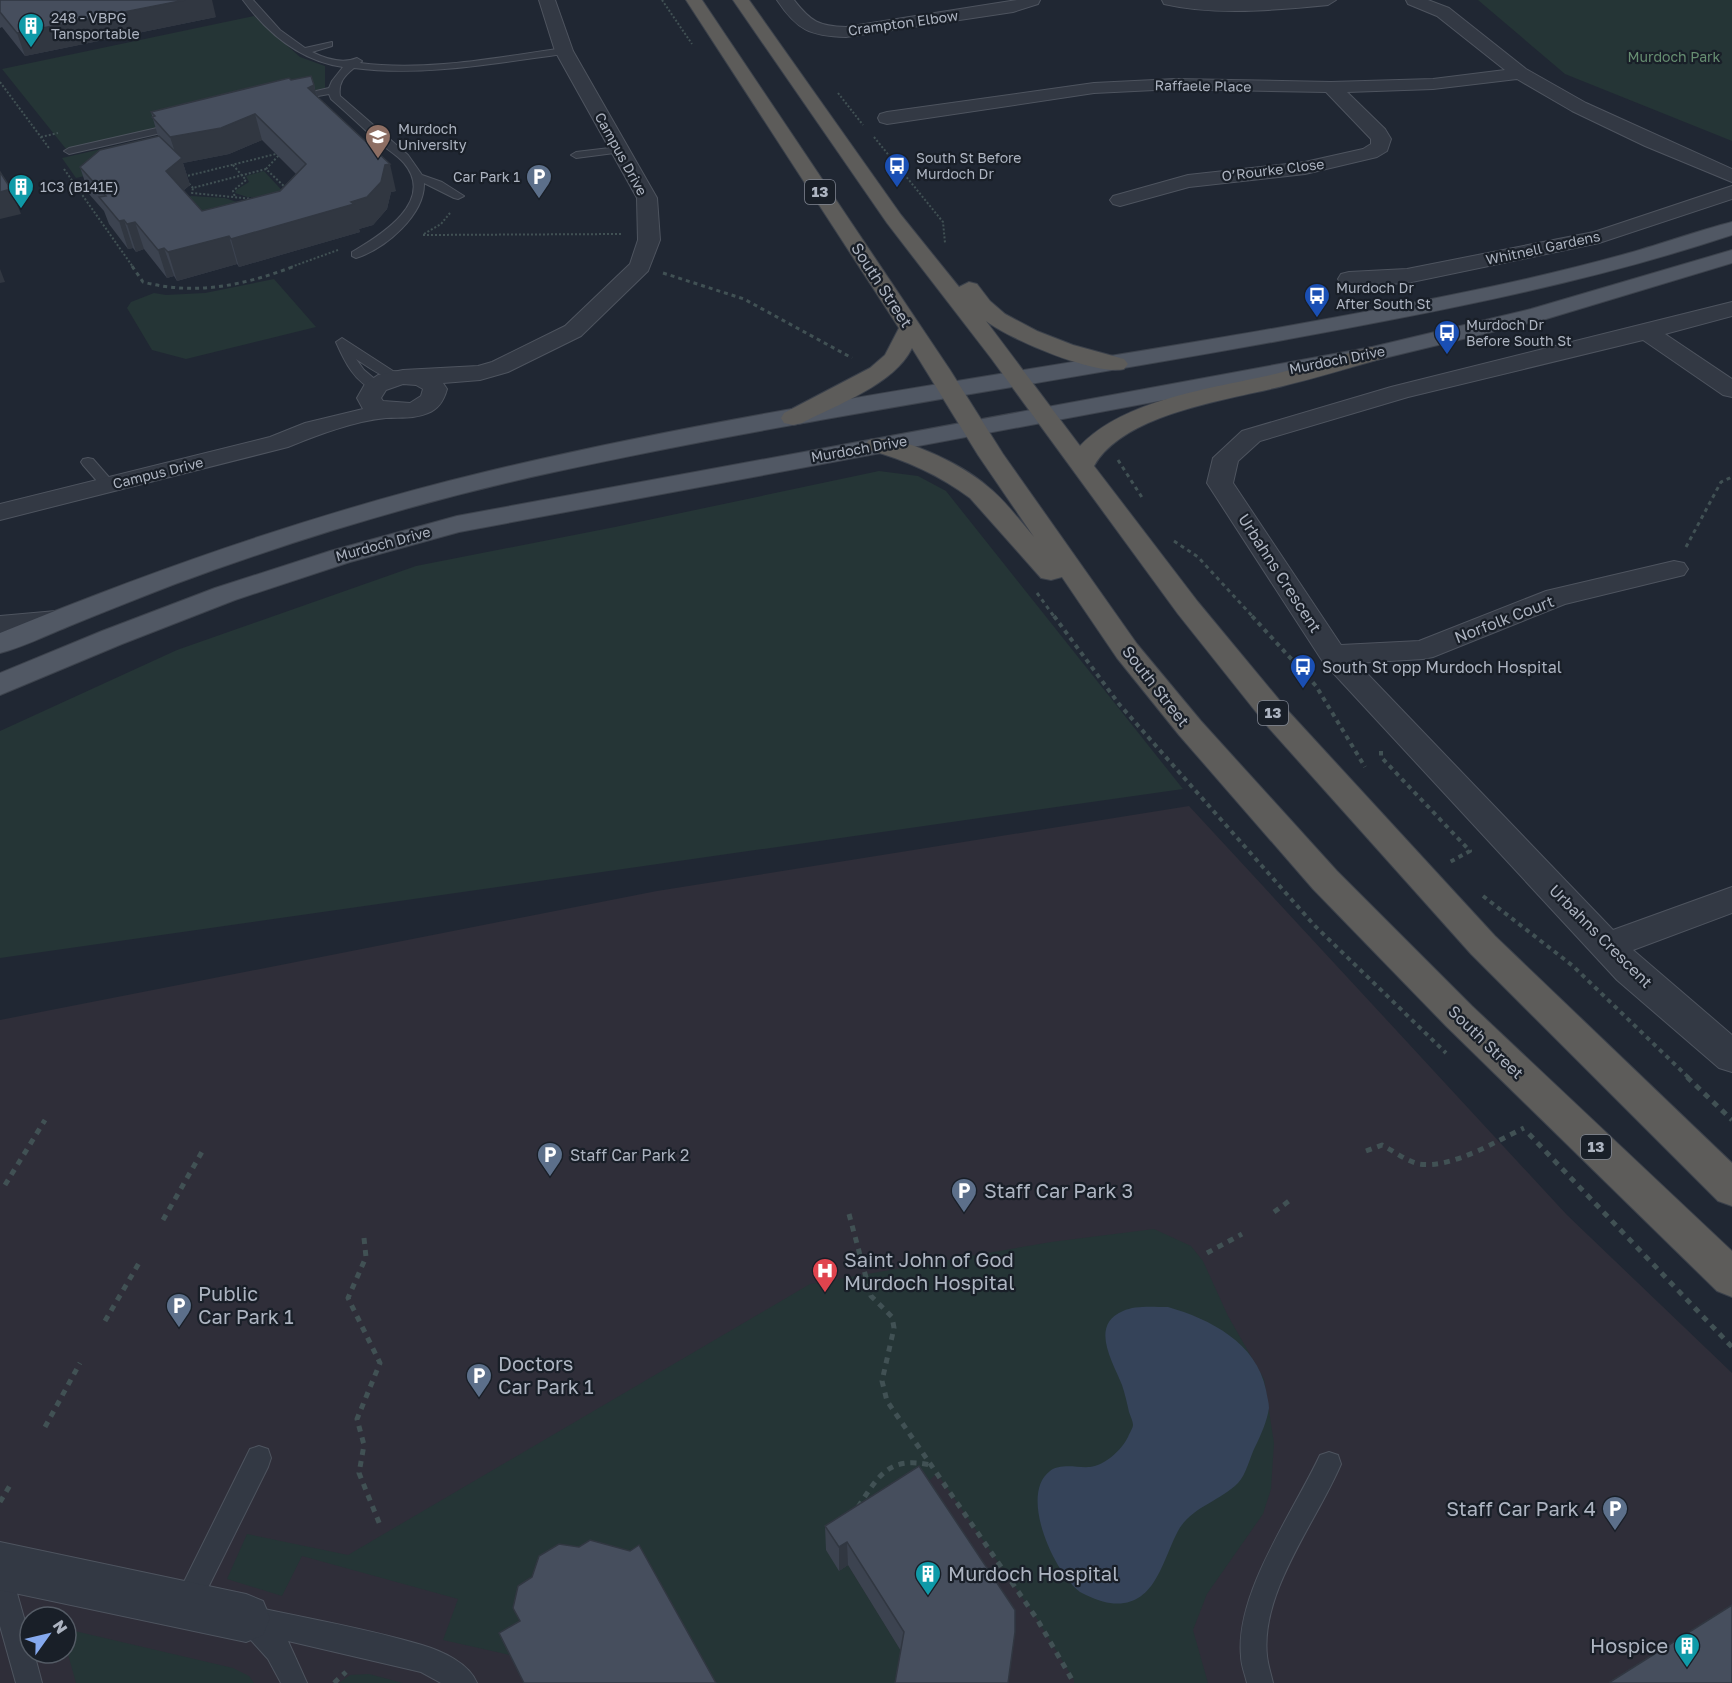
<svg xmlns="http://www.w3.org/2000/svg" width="1732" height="1683" viewBox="0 0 1732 1683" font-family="'Golos Text',sans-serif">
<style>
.medical{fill:#2f2e39;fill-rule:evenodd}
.green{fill:#253536}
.water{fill:#354359}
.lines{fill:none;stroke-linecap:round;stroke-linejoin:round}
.service-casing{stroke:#4e545f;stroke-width:2}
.minor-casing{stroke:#4e545f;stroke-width:2}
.tertiary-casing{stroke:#4e545f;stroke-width:2}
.primary-casing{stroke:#3d434d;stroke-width:2}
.trunk-casing{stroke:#3b414b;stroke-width:2}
.path-far3{stroke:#415154;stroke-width:2;stroke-dasharray:2 2;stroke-linecap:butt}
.path-far2{stroke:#415154;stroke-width:3;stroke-dasharray:4 4;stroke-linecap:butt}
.path-far1{stroke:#415154;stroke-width:4;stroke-dasharray:4.5 4.5;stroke-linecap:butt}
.path{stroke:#415154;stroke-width:5;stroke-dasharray:6 6;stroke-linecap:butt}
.service{fill:#333944;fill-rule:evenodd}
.minor{fill:#333944;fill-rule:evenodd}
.tertiary{fill:#333944;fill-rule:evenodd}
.primary{fill:#515864;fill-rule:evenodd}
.trunk{fill:#5d5c5a;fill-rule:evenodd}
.wall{fill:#3c4350;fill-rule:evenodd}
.shaded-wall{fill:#313741}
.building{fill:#464e5d;stroke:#313741;stroke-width:1.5}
.labels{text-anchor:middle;stroke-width:4.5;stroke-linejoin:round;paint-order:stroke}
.far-poi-label{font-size:14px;fill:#adb4c1;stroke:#191f28;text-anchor:start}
.far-street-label{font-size:14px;fill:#adb4c1;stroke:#191f28}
.far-park-label{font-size:14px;fill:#678f72;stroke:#191f28}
.shield{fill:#191f28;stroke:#818793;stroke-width:1.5}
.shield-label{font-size:15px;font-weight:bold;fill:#adb4c1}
.street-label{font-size:16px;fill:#adb4c1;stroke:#191f28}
.poi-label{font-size:16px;fill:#adb4c1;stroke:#191f28;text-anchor:start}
.near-poi-label{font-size:20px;fill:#adb4c1;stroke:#191f28;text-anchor:start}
</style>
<rect width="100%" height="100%" fill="#202733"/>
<!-- medical -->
<path class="medical" d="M1189,806l378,409 165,158v310h-1732v-663l657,-129zM30,1617h36v36h-36z"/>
<!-- green -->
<g class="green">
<polygon points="1478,0 1732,0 1732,141 1565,74"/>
<polygon points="254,16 300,57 325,66 325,88 66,149 2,69"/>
<polygon points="149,138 165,157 76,178 62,158"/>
<polygon points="264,171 289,198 247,197 235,193 236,190 249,182 246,176"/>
<polygon points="191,196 225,198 237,202 215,220 184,199"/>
<polygon points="274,279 316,327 186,359 152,350 127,308 131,302 154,293 166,295 205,293"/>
<polygon points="879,471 918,476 946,491 1183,789 0,958 0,731 177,650 416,566 615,527"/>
<polygon points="1154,1229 1191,1246 1203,1261 1228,1316 1264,1379 1274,1443 1271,1489 1263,1514 1207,1594 1193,1630 1208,1683 1074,1683 1074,1680 1037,1619 937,1473 839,1571 848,1565 903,1654 898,1683 708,1683 529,1643 510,1655 443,1640 458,1599 302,1556 282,1596 227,1579 247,1534 348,1555 810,1284 1051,1242"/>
<polygon points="66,1629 233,1668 249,1676 254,1683 76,1683 66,1647"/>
<polygon points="369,1674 403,1683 339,1683 350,1675"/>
</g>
<!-- water -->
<path class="water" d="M1168,1307c42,12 89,36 98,83 1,6 3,13 3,18 -2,13 -8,27 -14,39 -5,10 -9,28 -17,36 -19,19 -47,24 -60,48 -16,30 -23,78 -68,72 -8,-1 -23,-7 -30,-11 -25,-18 -62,-97 -30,-121 11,-8 27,-3 40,-4 15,-2 31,-16 38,-30 1,-3 5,-9 5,-12 0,-4 -3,-10 -4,-13 -2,-9 -4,-18 -7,-27 -9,-23 -33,-60 1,-74 12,-6 31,-4 45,-4z"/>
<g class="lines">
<defs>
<g id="service">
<path d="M243,0h10l27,30 25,18 27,-6v4l-20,6c14,7 31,12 45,6l5,3 -2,2c67,9 138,-6 204,-15l5,3 -5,3c-69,9 -141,23 -210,14 -10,8 -16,15 -14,28l68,59 14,20 20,7 22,14 -6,3 -4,-1 -30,-15c1,32 -39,66 -68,75l-4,-2v-4c29,-17 84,-51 52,-89 -8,-9 -19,-15 -28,-23 -15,-14 -30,-28 -45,-41l-2,-5 -39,7v-4l39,-9 3,-7 11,-14c-42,-6 -75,-33 -100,-67z"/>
<polygon points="179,123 184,126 183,128 69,154 64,151 69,148"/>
<polygon points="618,147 622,148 622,152 576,158 571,155 576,152"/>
<path d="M342,338l51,33 17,2 7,4c-16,15 -47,-9 -61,-18l8,11 19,16 -7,4c-21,-6 -32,-30 -40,-48z"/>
<polygon points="88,458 93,459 114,483 116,486 114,489 104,489 83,465 81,462 83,459"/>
<polygon points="259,1446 268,1449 271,1458 268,1467 195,1614 186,1618 177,1614 173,1605 177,1596 250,1449"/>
<path d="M1329,1452l9,3 3,9c-24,57 -81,128 -74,192 1,9 4,18 6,27h-26c-2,-9 -6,-18 -6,-27 -6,-63 53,-145 79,-201z"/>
<polygon points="0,1566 9,1570 13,1579 30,1639 30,1653 34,1653 42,1683 16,1683 0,1626"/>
<path d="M246,1605c58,13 119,23 176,40 20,6 47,18 55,38h-36l-20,-11 -133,-31 19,42h-26l-13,-24 -27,-30 -4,-2 -4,-9 4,-9z"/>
</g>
<g id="minor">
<path d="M539,0h16l18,51 84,147 3,42 -12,31 -67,65 -73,36 -28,8 -37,3 4,6c-3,11 -8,20 -19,24 -14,6 -27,4 -42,5 -32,3 -68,17 -98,29l-288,73v-16l270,-67 35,-14 58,-14 -6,-11 8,-14 13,-9 25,-5 75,-4 14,-4 73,-36 65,-62 8,-24 -1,-42 -82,-147zM403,384l13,1 7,4 -2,7 -11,7 -27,-2 -2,-3 5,-8z"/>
<path d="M777,0h17c17,22 25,26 52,27l171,-27h23l-2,4 -25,8 -167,25c-36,-1 -49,-7 -69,-37z"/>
<polygon points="1406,0 1428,0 1449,8 1526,69 1586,103 1732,169 1732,182 1645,146 1572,111 1517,79 1433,89 1347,92 1385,129 1391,139 1387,151 1377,157 1305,174 1189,187 1120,206 1113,204 1110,200 1113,196 1188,175 1305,162 1363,149 1371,144 1371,139 1326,92 1175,89 1094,93 887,124 880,122 878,118 880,114 887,112 1094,83 1175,79 1331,82 1433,79 1505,70 1437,16 1408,4"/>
<polygon points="1732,186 1732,199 1599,243 1407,283 1349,286 1341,284 1338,279 1341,274 1349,272 1407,269 1594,232"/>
<polygon points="1732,302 1732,316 1665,334 1732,379 1732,397 1723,395 1643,340 1408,397 1260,441 1238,461 1233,483 1341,645 1419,641 1546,591 1674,561 1684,563 1688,569 1684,575 1565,604 1433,657 1423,659 1357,663 1613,930 1732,887 1732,913 1633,950 1732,1035 1732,1072 1719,1068 1617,980 1323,662 1207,483 1213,458 1242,431 1391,387"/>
<polygon points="56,611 66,614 70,620 66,626 0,634 0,616"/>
<polygon points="0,1542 246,1594 263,1601 270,1618 263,1635 246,1642 0,1590"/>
</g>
<path id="tertiary" d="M1162,0h174l-8,5c-52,5 -112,11 -164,-1z"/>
<g id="primary">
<path d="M1732,222v13c-148,49 -301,78 -454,106 -241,44 -485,79 -724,131 -129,28 -255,66 -379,112 -36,14 -72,28 -108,43 -22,9 -44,20 -67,26v-20c158,-65 319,-121 485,-161 331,-80 671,-114 1005,-185 46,-10 93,-21 139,-34 35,-10 68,-22 103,-31z"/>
<polygon points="1732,250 1732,263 1546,319 1372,361 459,532 350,562 235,600 122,644 0,695 0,673 102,631 215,588 330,551 457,516 1372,347 1531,309"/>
</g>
<g id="trunk">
<path d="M686,0h16l248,370 53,84 134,190 64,77 136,150 135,135 260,245v46l-15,-6 -271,-265 -133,-137 -134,-154 -62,-77 -55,-81 -11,3 -10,-2 -71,-80c-31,-23 -64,-38 -101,-48l-4,-5 4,-5c30,-8 95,26 118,46 18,14 32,34 47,51l-56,-82 -66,-107c-17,36 -76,57 -110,75l-9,2 -9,-2 -3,-5 3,-5 86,-45 15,-13 14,-27z"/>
<path d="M733,0h16l152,215 58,72 10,-5 8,2 13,17 15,13 32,17 36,14 51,14 4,5 -4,5c-28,7 -115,-30 -138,-48l94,125c44,-47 134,-58 195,-72 32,-8 64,-19 97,-27l8,2 4,5 -4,5c-32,9 -64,19 -97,27 -55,14 -159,27 -189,80l104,136 92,111 205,223 237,227v43l-14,-5 -247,-247 -203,-227 -90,-113 -187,-256 -104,-135z"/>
</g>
</defs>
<!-- service casing -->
<use href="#service" class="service-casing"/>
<!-- minor casing -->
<use href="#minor" class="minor-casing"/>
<!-- tertiary casing -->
<use href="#tertiary" class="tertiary-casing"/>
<!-- primary casing -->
<use href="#primary" class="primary-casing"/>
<!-- trunk casing -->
<use href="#trunk" class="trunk-casing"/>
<!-- path-far3 -->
<g class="path-far3">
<polyline points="662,0 692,44"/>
<polyline points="0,82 49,148"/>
<polyline points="838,93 863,125"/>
<polyline points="41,137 58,133"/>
<polyline points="874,137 943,222 945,243"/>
<polyline points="233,165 246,180 233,191 235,197"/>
<polyline points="64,169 133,267"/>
<polyline points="266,169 280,154"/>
<polyline points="193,188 183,177 280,153"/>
<polyline points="253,199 192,193 193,188 266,169 288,190"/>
<polyline points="424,234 441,224 450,213"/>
<polyline points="423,235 623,234"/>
<polyline points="291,267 338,250"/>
</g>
<!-- path-far2 -->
<g class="path-far2">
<path d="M132,266l11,16c53,14 102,3 152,-16"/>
<polyline points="663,273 744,299 852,358"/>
<polyline points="1118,460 1143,499"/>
<polyline points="1174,541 1198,557 1254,618"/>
<polyline points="1686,547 1721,482 1732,477"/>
<polyline points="1037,593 1055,618"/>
</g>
<!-- path-far1 -->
<g class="path-far1">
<polyline points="1054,616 1119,704 1314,925 1446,1053"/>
<polyline points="1252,616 1316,686 1365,767"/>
<polyline points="1381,751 1381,757 1470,851 1448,863"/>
<polyline points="1483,896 1573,966 1689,1078"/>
</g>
<!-- path -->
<g class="path">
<polyline points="1687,1077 1732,1120"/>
<polyline points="1529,1134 1732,1347"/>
<path d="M1366,1151l16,-6c12,6 24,16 37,19 33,5 77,-23 105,-36"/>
<polyline points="5,1185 45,1120"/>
<polyline points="1274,1212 1289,1201"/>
<polyline points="849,1214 871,1296 892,1317 894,1328 882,1381 887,1401 1037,1619 1074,1683"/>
<polyline points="163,1220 203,1150"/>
<polyline points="364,1238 366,1257 348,1298 380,1363 357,1419 364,1445 359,1473 380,1525"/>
<polyline points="1207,1253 1242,1234"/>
<polyline points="105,1321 139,1263"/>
<polyline points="45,1427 80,1363"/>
<polyline points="0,1502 12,1482"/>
<path d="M858,1507c21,-32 31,-51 73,-42"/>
<polyline points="334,1683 346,1672"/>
</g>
<!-- service -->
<use href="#service" class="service"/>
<!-- minor -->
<use href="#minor" class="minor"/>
<!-- tertiary -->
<use href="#tertiary" class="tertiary"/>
<!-- primary -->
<use href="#primary" class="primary"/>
<!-- trunk -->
<use href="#trunk" class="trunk"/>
</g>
<!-- wall -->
<g class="wall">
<polygon points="0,0 216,17 25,56 2,27 0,28"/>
<path d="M291,80l23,5 3,11 79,95 -5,1 -4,17 -14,16 -14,4 1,3 -121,35 -2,-3 -60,17 -3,-5 -7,2 -23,-29 -8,3 -3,-4 -5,1 -19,-25 -5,-13 -15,-17 -9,-27 78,-31 -7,-24zM262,140l34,34 -16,17 -78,20 -19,-20 7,-6 -7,-22 46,-9z"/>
<polygon points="919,1466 1008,1683 901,1651 848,1565 839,1571 826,1550 825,1526"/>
</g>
<!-- shaded-wall -->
<g class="shaded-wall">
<polygon points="185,0 212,0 216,17 25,56 17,33"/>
<polygon points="314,85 320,111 308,88"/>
<polygon points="255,114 262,140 229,154 183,163 190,185 174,198 166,171 178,161 170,137"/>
<polygon points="390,164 396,191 391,192 387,209 373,225 359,229 360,232 239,267 231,239 351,202 385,165"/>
<polygon points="11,189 21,214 0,219 0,192"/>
<polygon points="124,220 133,248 128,249 119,221"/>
<polygon points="135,222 144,249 136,252 127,224"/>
<polygon points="229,236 237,264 177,281 168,252"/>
<polygon points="164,248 174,276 167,278 158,250"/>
<polygon points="0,269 5,282 0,283"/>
<polygon points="847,1542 848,1565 839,1571 839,1547"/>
</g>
<!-- building -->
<g class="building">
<polygon points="0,0 185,0 17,33 0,12"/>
<polygon points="311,76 314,85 308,88 390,164 385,165 381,182 367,197 351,202 354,204 231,239 229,236 168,252 164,248 158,250 135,222 127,224 124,220 119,221 99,197 106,196 80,167 100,150 159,136 182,158 166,171 202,211 280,191 306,164 255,114 221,128 170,137 152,117 155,116 151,112 289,78 291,80"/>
<polygon points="0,172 11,189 0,192"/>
<polygon points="919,1466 1015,1610 1015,1632 1008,1683 895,1683 904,1632 847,1542 839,1547 825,1526"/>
<polygon points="590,1540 630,1551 639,1545 716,1683 524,1683 499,1633 520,1621 513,1608 518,1586 532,1577 539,1556 559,1544 579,1547"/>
<polygon points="1732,1605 1732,1683 1611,1683 1610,1682"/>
</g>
<!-- icons -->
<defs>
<symbol id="building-pin" viewBox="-11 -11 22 30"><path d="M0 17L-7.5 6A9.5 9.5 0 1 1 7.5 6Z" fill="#0f9aa8" stroke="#191f28"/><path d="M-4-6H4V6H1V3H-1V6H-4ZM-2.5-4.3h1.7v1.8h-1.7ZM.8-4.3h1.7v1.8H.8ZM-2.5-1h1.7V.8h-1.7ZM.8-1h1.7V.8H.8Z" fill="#fff"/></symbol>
<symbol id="university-pin" viewBox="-11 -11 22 30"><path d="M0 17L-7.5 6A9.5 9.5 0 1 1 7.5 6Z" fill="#8d6e63" stroke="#191f28"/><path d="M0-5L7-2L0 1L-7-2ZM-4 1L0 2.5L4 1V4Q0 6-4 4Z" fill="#fff"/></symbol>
<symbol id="bus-pin" viewBox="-11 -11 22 30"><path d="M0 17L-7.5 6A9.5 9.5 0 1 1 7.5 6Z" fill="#1a4fb4" stroke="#191f28"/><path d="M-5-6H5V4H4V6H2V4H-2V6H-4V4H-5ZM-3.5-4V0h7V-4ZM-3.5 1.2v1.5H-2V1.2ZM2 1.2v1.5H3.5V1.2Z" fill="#fff"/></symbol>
<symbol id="parking-pin" viewBox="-11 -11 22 30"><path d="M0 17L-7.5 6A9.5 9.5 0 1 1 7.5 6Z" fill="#5c6f8a" stroke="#191f28"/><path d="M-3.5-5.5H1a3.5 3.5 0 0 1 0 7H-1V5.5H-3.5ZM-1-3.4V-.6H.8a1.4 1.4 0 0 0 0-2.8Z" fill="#fff"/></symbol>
<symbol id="hospital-pin" viewBox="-11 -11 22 30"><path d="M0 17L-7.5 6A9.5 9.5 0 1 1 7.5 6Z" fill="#e0444e" stroke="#191f28"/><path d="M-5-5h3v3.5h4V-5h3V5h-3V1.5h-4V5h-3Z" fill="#fff"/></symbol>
</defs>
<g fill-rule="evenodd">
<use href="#building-pin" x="16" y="11" width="30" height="40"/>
<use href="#university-pin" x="363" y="122" width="30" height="40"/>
<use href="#bus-pin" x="882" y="151" width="30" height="40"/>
<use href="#parking-pin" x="524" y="162" width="30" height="40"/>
<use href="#building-pin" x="6" y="172" width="30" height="40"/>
<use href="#bus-pin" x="1302" y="281" width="30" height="40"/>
<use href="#bus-pin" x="1432" y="318" width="30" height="40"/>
<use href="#bus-pin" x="1288" y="652" width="30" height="40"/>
<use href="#parking-pin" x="535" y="1140" width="30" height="40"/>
<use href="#parking-pin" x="949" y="1176" width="30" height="40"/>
<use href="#hospital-pin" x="810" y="1256" width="30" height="40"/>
<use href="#parking-pin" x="164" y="1291" width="30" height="40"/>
<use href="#parking-pin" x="464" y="1361" width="30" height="40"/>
<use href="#parking-pin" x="1600" y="1494" width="30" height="40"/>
<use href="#building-pin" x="913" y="1559" width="30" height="40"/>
<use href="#building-pin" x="1672" y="1631" width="30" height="40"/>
</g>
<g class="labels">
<!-- far-poi labels -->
<g class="far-poi-label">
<text x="51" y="23">248 - VBPG<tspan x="51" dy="16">Tansportable</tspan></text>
<text x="398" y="134">Murdoch<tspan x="398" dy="16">University</tspan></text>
<text x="916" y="163">South St Before<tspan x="916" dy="16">Murdoch Dr</tspan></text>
<text x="520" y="182" text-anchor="end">Car Park 1</text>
<text x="40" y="192">1C3 (B141E)</text>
<text x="1336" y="293">Murdoch Dr<tspan x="1336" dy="16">After South St</tspan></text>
<text x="1466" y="330">Murdoch Dr<tspan x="1466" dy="16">Before South St</tspan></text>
</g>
<!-- far-street labels -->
<g class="far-street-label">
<text transform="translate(903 23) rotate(-8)" y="5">Crampton Elbow</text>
<text transform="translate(1203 86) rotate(1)" y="5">Raffaele Place</text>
<text transform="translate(621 154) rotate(61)" y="5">Campus Drive</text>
<text transform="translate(1273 170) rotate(-7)" y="5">O’Rourke Close</text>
<text transform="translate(1543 248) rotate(-12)" y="5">Whitnell Gardens</text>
<text transform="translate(1337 360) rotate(-11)" y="5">Murdoch Drive</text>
<text transform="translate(859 449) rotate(-10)" y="5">Murdoch Drive</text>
<text transform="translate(158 473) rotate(-14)" y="5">Campus Drive</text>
<text transform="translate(383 544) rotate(-15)" y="5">Murdoch Drive</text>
</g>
<!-- far-park labels -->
<g class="far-park-label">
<text x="1674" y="62">Murdoch Park</text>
</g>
<!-- shield labels -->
<g class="shield">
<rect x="805" y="180" width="30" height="24" rx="4.5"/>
<rect x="1258" y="701" width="30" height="24" rx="4.5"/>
<rect x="1581" y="1135" width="30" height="24" rx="4.5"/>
</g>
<g class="shield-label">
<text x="820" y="197">13</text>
<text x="1273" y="718">13</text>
<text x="1596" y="1152">13</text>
</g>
<!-- street labels -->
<g class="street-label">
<text transform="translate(882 285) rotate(57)" y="6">South Street</text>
<text transform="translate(1280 573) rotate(57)" y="6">Urbahns Crescent</text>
<text transform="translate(1504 619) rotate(-21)" y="6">Norfolk Court</text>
<text transform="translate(1156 686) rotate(52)" y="6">South Street</text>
<text transform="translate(1601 936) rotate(45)" y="6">Urbahns Crescent</text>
<text transform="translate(1486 1042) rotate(44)" y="6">South Street</text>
</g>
<!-- poi labels -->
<g class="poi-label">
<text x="1322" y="673">South St opp Murdoch Hospital</text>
<text x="570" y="1161">Staff Car Park 2</text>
</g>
<!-- near-poi labels -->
<g class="near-poi-label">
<text x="984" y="1198">Staff Car Park 3</text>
<text x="844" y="1267">Saint John of God<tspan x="844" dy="23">Murdoch Hospital</tspan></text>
<text x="198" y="1301">Public<tspan x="198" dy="23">Car Park 1</tspan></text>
<text x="498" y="1371">Doctors<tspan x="498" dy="23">Car Park 1</tspan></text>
<text x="1596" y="1516" text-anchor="end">Staff Car Park 4</text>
<text x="948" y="1581">Murdoch Hospital</text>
<text x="1668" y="1653" text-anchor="end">Hospice</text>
</g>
</g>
<!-- north arrow -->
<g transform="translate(48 1635) rotate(56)"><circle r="28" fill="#191f28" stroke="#545b65" stroke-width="1.5"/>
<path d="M0-4.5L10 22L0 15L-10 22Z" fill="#85a9ee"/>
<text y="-9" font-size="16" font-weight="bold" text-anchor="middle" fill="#adb4c1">N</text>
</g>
</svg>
